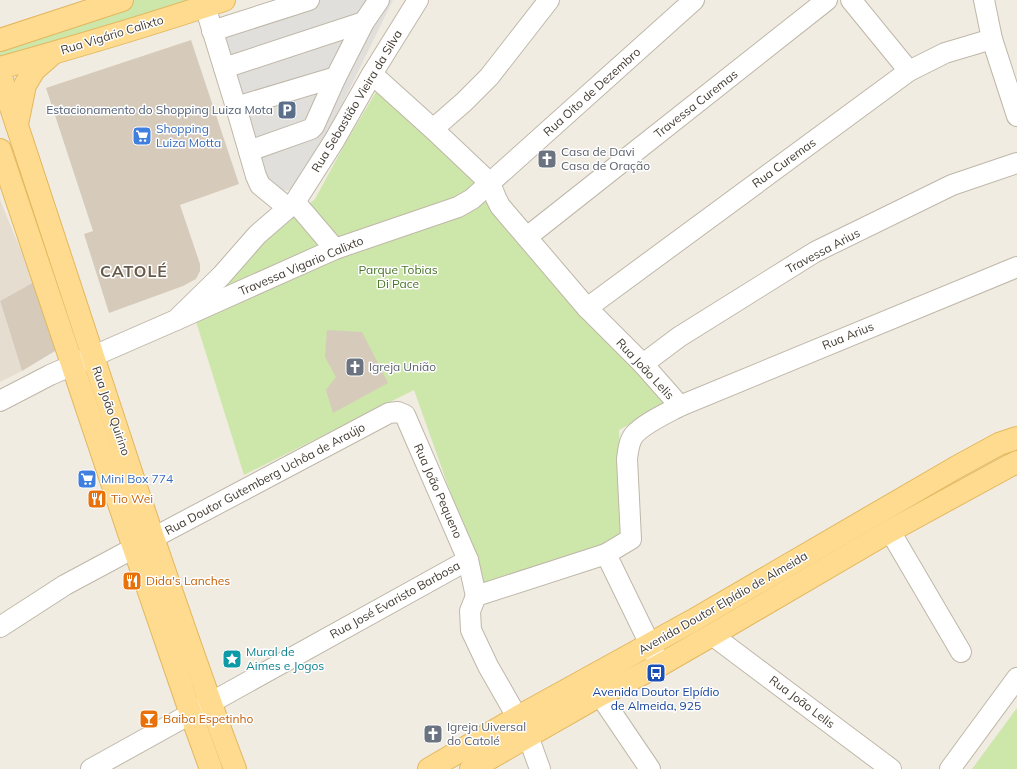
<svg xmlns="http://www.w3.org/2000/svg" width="1017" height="769" viewBox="0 0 1017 769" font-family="Mulish,sans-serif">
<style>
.residential{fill:#e5ded0}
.green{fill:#cde6aa}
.parking{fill:#e1dfdb}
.building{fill:#d6cabb}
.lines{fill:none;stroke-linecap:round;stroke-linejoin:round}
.minor-casing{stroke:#bfb7a8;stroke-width:22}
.major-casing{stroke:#e3b75f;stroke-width:24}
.minor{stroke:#fff;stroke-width:20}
.major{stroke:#fedb8f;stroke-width:22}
.labels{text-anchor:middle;stroke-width:3;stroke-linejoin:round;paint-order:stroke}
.street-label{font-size:12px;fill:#433c33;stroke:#fff}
.service-label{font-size:12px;fill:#4e5e75;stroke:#fff;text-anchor:end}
.shop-label{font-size:12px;fill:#366cbe;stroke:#fff;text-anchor:start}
.worship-label{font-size:12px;fill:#5b616d;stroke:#fff;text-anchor:start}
.park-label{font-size:12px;fill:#467327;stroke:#fff}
.food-label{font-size:12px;fill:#c56008;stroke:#fff;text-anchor:start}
.culture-label{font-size:12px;fill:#0d838f;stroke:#fff;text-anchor:start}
.transit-label{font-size:12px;fill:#164399;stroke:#fff}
.district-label{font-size:16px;font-weight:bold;letter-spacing:1px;fill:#655a4a;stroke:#fff}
</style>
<rect width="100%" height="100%" fill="#f1ece2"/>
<!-- residential -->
<g class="residential">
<polygon points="0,200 34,282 0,301"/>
<polygon points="0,302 22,371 0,382"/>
</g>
<!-- green -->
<g class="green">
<polygon points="132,0 208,0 0,66 0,42"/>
<polygon points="376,92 482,183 493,213 577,312 667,404 619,430 623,535 604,550 481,589 473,556 414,390 244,475 194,315 257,248 315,199 346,142"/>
<polygon points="1017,708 1017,769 972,769"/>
</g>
<!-- parking -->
<polygon class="parking" points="314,0 393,0 351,86 327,134 301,188 283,191 260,185 206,32"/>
<!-- building -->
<g class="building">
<polygon points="191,40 239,184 180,205 200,264 200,271 196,279 183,286 109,313 84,234 93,231 46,88"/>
<polygon points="34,282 60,348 22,371 0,301"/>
<polygon points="327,330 362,332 388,383 333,413 326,390 336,377 325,357"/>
</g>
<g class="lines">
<defs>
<g id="minor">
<polyline points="851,0 909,71"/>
<polyline points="984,0 992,39 1017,116"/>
<polyline points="205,6 236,107 256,176 260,185 288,208"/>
<polyline points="212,31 309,0"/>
<polyline points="224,68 364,22"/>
<polyline points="372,74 433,129 490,183 496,198 500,206 587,308 643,364 680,406"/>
<polyline points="236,107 336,77"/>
<polyline points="433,129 464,102 489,77 549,0"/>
<polyline points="249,151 311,129 314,126 336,77 364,22 379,0"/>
<polyline points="295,202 335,249"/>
<polyline points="527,237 827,0"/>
<polyline points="587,308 909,71 945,53 992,39"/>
<polyline points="176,320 335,249 458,207 472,199 694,0"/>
<polyline points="643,364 679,337 815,252 952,185 1017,163"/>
<polyline points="0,401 50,375 176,320 222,275 257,235 295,202 334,141 372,74 418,0"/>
<polyline points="890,531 961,652"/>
<polyline points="153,538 389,413 398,412 405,415 468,560 476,596 606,554"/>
<polyline points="476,596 470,611 471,630 488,666 528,736 540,769"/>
<polyline points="0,627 65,585 134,548"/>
<polyline points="712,635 891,769"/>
<path d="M660,665l-54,-111 25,-15 -4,-80c1,-8 2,-18 7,-24 9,-11 33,-22 46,-29l337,-139"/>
<polyline points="591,682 650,769"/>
<polyline points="91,769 468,560"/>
<polyline points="950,769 1017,678"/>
</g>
<g id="major">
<polyline points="0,40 122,0"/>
<path d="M0,68c75,-21 150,-43 224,-68"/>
<path d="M0,74c45,137 89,274 135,410 32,95 64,191 100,285"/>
<polyline points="17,124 25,85 34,70 51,55"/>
<polyline points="0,150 134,548 191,714 211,769"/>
<polyline points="429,769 518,717 692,621 955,468 999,444 1017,438"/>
<polyline points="471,769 600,695 660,665 712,635 890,531 1009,466 1017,462"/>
</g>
</defs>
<!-- minor casing -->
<use href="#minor" class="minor-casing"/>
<!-- major casing -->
<use href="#major" class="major-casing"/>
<!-- minor -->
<use href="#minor" class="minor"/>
<!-- major -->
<use href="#major" class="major"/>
</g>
<!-- icons -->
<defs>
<symbol id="parking-square" viewBox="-11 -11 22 22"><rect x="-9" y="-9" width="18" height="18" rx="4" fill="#5c6f8a" stroke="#fff"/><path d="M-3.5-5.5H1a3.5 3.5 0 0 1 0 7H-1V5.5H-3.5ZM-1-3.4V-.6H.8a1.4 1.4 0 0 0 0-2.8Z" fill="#fff"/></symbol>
<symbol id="supermarket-square" viewBox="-11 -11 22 22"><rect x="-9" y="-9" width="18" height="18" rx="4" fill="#3f7fe0" stroke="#fff"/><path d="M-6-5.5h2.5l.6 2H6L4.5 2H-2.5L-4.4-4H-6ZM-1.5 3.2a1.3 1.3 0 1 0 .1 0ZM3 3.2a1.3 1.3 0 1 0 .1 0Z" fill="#fff"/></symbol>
<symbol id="church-square" viewBox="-11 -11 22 22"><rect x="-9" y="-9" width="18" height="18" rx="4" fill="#6b7280" stroke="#fff"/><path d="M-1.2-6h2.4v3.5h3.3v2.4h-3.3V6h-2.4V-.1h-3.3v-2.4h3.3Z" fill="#fff"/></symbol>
<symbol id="restaurant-square" viewBox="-11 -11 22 22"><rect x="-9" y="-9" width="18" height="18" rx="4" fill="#e8710a" stroke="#fff"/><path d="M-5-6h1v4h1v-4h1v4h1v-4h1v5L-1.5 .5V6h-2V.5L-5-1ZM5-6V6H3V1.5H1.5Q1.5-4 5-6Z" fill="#fff"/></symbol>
<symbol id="sight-square" viewBox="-11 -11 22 22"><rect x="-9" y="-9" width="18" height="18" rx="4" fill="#0f9aa8" stroke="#fff"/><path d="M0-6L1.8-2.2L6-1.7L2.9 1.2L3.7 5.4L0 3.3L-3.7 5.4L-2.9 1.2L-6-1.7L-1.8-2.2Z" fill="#fff"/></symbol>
<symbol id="bus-square" viewBox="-11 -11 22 22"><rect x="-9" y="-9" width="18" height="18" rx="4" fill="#1a4fb4" stroke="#fff"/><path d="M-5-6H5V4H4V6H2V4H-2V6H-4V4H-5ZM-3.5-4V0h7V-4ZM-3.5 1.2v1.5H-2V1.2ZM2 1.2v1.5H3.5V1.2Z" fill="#fff"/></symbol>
<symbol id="bar-square" viewBox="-11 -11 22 22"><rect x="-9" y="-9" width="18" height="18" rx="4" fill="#e8710a" stroke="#fff"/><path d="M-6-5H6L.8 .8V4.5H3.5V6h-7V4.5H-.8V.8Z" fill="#fff"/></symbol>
</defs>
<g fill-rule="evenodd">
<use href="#parking-square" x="276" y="99" width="22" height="22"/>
<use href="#supermarket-square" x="131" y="125" width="22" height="22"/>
<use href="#church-square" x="536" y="148" width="22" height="22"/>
<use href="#church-square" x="344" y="356" width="22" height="22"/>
<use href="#supermarket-square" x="76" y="468" width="22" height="22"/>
<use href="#restaurant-square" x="86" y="488" width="22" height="22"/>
<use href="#restaurant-square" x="121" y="570" width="22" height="22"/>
<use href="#sight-square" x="221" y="648" width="22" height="22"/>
<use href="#bus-square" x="645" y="662" width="22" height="22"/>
<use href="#bar-square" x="138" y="708" width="22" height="22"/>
<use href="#church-square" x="422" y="723" width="22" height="22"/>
</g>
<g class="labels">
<!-- street labels -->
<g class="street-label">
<text transform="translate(112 35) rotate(-17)" y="4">Rua Vigário Calixto</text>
<text transform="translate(592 92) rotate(-42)" y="4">Rua Oito de Dezembro</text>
<text transform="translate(357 101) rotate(-59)" y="4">Rua Sebastião Vieira da Silva</text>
<text transform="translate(696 104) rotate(-38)" y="4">Travessa Curemas</text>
<text transform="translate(784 163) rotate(-36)" y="4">Rua Curemas</text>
<text transform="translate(823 251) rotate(-28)" y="4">Travessa Arius</text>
<text transform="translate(301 266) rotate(-23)" y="4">Travessa Vigario Calixto</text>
<text transform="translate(848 336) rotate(-22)" y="4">Rua Arius</text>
<text transform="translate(645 369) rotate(47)" y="4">Rua João Lelis</text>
<text transform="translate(111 411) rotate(71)" y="4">Rua João Quirino</text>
<text transform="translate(265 479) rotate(-28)" y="4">Rua Doutor Gutemberg Uchôa de Araújo</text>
<text transform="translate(438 491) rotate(66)" y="4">Rua João Pequeno</text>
<text transform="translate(395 600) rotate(-29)" y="4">Rua José Evaristo Barbosa</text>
<text transform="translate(723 603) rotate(-30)" y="4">Avenida Doutor Elpídio de Almeida</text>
<text transform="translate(802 702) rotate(37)" y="4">Rua João Lelis</text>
</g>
<!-- service labels -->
<g class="service-label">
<text x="273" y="114">Estacionamento do Shopping Luiza Mota</text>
</g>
<!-- shop labels -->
<g class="shop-label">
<text x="156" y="133">Shopping<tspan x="156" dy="14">Luiza Motta</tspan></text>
<text x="101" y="483">Mini Box 774</text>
</g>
<!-- worship labels -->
<g class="worship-label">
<text x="561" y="156">Casa de Davi<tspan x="561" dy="14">Casa de Oração</tspan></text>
<text x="369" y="371">Igreja União</text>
<text x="447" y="731">Igreja Uiversal<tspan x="447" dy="14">do Catolé</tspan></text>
</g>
<!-- park labels -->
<g class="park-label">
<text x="398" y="274">Parque Tobias<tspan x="398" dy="14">Di Pace</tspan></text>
</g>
<!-- food labels -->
<g class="food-label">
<text x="111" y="503">Tio Wei</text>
<text x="146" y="585">Dida's Lanches</text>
<text x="163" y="723">Baiba Espetinho</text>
</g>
<!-- culture labels -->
<g class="culture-label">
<text x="246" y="656">Mural de<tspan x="246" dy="14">Aimes e Jogos</tspan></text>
</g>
<!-- transit labels -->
<g class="transit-label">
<text x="656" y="696">Avenida Doutor Elpídio<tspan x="656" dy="14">de Almeida, 925</tspan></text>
</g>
<!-- district labels -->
<g class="district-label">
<text x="134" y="277">CATOLÉ</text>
</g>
</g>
</svg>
